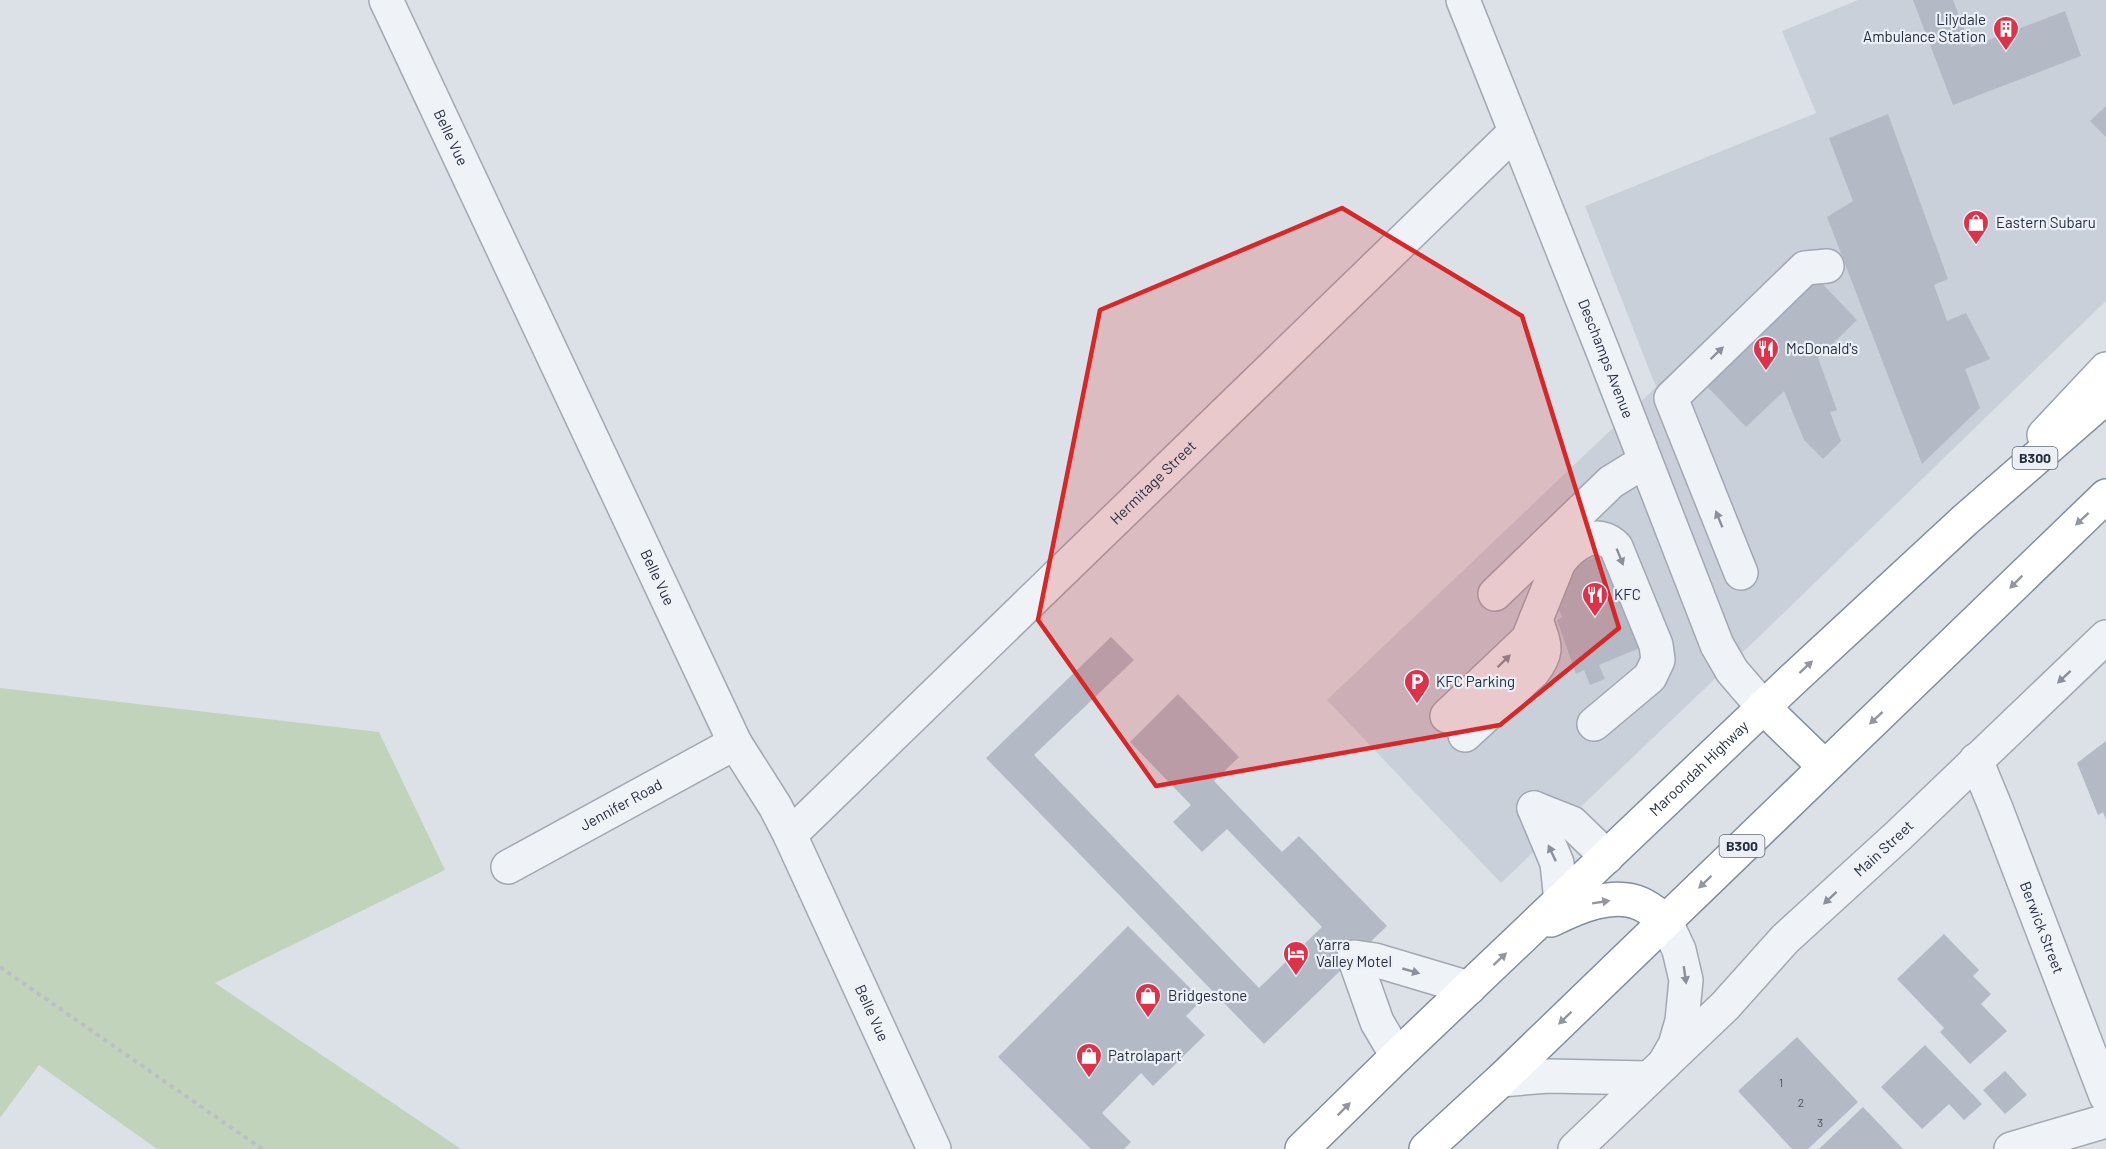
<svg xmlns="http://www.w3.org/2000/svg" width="2106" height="1149" viewBox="0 0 2106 1149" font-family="Barlow,sans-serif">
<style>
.built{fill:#cad0da}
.green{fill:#c2d3bc}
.building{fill:#b3bac6}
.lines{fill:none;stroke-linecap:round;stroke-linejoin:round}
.minor-casing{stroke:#a1a8b2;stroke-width:36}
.major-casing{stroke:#9aa5b5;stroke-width:36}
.highway-casing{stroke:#828ea0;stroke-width:36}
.path{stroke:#babfc7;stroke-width:4;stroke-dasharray:4.5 4.5;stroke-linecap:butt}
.minor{stroke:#eff2f6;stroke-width:33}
.major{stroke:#fff;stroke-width:33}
.highway{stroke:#fff;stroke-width:33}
.oneway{fill:#8a909b}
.oneway2{fill:#9296a0}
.marked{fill:#d62828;fill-opacity:0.2;stroke:#d62828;stroke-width:4.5;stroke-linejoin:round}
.labels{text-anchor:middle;stroke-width:4.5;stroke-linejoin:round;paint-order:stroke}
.number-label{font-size:12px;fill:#485162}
.shield{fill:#ecf0f6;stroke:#606877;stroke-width:1.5}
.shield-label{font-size:14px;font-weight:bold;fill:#242e40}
.poi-label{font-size:15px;fill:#242e40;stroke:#ecf0f6;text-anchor:start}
.street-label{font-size:15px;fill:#242e40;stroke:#ecf0f6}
</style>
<rect width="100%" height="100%" fill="#dce1e8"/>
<!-- built -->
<polygon class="built" points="1858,0 2106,0 2106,301 1764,632 1501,883 1327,700 1656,387 1585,206 1816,113 1782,31"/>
<!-- green -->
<polygon class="green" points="0,688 379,732 445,870 215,983 461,1149 157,1149 39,1065 0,1118"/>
<!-- building -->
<g class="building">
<polygon points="1913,0 1953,0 1971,47 2065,11 2081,56 1953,105"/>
<polygon points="2106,106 2106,137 2090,121"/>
<polygon points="1888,114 1948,279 1934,285 1947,321 1966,313 1990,359 1965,369 1980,408 1922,464 1827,217 1853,201 1829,138"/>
<polygon points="1812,273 1857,320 1818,358 1837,410 1830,412 1841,441 1823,459 1804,440 1784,391 1746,427 1701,380"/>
<polygon points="1606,553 1642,647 1599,665 1605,679 1590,685 1584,670 1576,674 1557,620 1562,617 1553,595 1570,567"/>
<polygon points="1111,637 1134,660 1034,755 1259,988 1322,927 1227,829 1202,852 1173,822 1191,805 1130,742 1178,694 1239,757 1214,781 1282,852 1299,836 1387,926 1264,1044 986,758"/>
<polygon points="2106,741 2106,820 2103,812 2098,815 2077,763"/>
<polygon points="1128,926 1202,1000 1186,1016 1205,1035 1153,1086 1141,1073 1102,1113 1131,1142 1124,1149 1091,1149 998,1057"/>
<polygon points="1944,934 1979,970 1973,976 1991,994 1981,1004 2007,1031 1970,1064 1940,1032 1944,1028 1897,979"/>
<polygon points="1797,1037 1858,1102 1808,1149 1792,1149 1738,1091"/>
<polygon points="1925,1045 1982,1104 1964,1120 1949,1104 1922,1129 1881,1087"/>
<polygon points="2005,1071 2027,1095 2005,1114 1983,1090"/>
<polygon points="1863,1107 1903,1149 1819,1149"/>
</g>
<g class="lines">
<defs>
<g id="minor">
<path id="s1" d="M386,0l349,743 40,63 15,29 144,314"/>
<path id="s2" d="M1463,0l139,349 115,296 15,26 31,36"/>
<polyline points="1741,573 1671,398 1805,268 1827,266"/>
<polyline points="1495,594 1611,482 1645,461"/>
<path d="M1447,716l81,-77 31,-77c14,-18 38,-35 57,-15l40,98 2,15 -8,17 -56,47"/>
<path d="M1465,735l68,-63c18,-23 10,-28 3,-53"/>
<path id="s3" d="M1976,760l19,46 111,290"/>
<polyline points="1534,808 1557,863 1561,901"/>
<polyline points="1534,808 1572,823 1607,857"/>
<path id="s4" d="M790,835l725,-703"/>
<path id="s5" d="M508,867l227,-124"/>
<polyline points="1397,1056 1377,1022 1354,957 1375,960 1469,988"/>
<path id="s6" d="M1664,1064l61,-58 60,-67 114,-104 207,-198"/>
<polyline points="1501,1080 1548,1076 1649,1078"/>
<polyline points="1575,1149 1664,1064 1675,1045 1682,1021 1686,980 1679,950 1665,920"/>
<polyline points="2011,1149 2106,1121"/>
</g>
<polyline id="major" points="2044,435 2106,369"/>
<g id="highway">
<polyline points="1763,707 1825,767"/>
<path d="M1551,920c26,-13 62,-29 90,-16 9,4 17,11 24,16"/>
<path id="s7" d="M1302,1149l95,-93 393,-374 175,-162 141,-123"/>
<polyline points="1426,1149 1501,1080 2106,496"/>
</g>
</defs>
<!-- minor casing -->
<use href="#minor" class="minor-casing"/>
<!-- major casing -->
<use href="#major" class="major-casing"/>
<!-- highway casing -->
<use href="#highway" class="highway-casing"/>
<!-- path -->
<polyline class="path" points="0,967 262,1149"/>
<!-- minor -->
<use href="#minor" class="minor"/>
<!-- major -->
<use href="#major" class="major"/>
<!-- highway -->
<use href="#highway" class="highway"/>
</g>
<!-- one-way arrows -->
<defs><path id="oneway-solid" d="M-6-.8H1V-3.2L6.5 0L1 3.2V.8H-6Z" transform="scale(1.5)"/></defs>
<g class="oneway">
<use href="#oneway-solid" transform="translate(1717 353) rotate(-44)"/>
<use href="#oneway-solid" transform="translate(1719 519) rotate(-112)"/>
<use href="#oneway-solid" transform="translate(1620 557) rotate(68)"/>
<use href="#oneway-solid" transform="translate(1504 661) rotate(-44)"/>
<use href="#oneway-solid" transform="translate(2064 677) rotate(137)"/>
<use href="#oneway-solid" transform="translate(1552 853) rotate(-115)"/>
<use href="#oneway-solid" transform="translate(1830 898) rotate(137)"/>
<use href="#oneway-solid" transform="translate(1411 971) rotate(16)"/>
<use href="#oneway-solid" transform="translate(1685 975) rotate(82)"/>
</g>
<g class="oneway2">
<use href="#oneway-solid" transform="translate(2082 519) rotate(137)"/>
<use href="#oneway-solid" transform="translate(2016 582) rotate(135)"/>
<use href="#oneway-solid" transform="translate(1806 667) rotate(-43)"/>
<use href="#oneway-solid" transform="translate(1876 718) rotate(137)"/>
<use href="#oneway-solid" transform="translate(1705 882) rotate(136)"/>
<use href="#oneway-solid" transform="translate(1601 902) rotate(-9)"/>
<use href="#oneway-solid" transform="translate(1500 959) rotate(-43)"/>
<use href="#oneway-solid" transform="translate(1565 1018) rotate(136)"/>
<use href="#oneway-solid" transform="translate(1344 1109) rotate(-45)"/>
</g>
<!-- marked area -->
<path class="marked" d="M1342,208l180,108 97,312 -119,97 -344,61 -118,-166 62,-310z"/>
<!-- icons -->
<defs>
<symbol id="building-pin" viewBox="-11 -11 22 30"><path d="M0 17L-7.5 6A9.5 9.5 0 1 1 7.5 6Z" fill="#dd3249" stroke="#ecf0f6"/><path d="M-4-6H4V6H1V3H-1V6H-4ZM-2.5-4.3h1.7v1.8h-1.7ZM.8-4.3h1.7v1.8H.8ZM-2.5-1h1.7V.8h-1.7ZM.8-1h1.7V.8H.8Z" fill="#fff"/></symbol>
<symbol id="shop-pin" viewBox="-11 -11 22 30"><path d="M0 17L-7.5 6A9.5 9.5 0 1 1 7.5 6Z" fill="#dd3249" stroke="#ecf0f6"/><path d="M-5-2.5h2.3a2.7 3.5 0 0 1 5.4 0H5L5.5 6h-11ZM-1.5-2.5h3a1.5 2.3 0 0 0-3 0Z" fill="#fff"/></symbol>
<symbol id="restaurant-pin" viewBox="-11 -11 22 30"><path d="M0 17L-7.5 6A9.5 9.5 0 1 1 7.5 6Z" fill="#dd3249" stroke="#ecf0f6"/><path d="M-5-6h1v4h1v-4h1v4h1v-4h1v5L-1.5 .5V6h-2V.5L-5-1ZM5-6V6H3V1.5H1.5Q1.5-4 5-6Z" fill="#fff"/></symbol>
<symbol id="parking-pin" viewBox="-11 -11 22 30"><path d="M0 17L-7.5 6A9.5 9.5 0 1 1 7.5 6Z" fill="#dd3249" stroke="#ecf0f6"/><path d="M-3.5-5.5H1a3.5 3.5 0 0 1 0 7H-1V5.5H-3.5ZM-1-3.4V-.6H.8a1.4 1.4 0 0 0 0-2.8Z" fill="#fff"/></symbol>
<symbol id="hotel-pin" viewBox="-11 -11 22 30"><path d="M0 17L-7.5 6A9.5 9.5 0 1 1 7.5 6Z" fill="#dd3249" stroke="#ecf0f6"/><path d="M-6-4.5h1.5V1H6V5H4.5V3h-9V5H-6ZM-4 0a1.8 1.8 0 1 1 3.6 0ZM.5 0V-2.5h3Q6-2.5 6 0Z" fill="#fff"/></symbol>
</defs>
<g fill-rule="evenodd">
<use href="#building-pin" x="1991" y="14" width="30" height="40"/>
<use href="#shop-pin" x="1961" y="208" width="30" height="40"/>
<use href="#restaurant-pin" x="1751" y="334" width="30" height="40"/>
<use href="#restaurant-pin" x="1580" y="580" width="30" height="40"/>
<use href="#parking-pin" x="1402" y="667" width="30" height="40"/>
<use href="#hotel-pin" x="1281" y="939" width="30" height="40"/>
<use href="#shop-pin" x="1133" y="981" width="30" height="40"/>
<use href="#shop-pin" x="1074" y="1041" width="30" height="40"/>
</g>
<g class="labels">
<!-- number labels -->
<g class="number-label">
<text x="1781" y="1087">1</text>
<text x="1801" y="1107">2</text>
<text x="1820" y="1127">3</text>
</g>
<!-- shield labels -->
<g class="shield">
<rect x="2012.5" y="447" width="45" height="22" rx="4.5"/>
<rect x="1719.5" y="835" width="45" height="22" rx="4.5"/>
</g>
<g class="shield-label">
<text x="2035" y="463">B300</text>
<text x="1742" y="851">B300</text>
</g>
<!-- poi labels -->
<g class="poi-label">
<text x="1986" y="25" text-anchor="end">Lilydale<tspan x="1986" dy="17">Ambulance Station</tspan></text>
<text x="1996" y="228">Eastern Subaru</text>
<text x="1786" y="354">McDonald's</text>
<text x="1614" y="600">KFC</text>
<text x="1436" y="687">KFC Parking</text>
<text x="1316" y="950">Yarra<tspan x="1316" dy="17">Valley Motel</tspan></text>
<text x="1168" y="1001">Bridgestone</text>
<text x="1108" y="1061">Patrolapart</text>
</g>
<!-- street labels -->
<g class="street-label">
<text dy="5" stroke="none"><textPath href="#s1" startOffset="152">Belle Vue</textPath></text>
<text dy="5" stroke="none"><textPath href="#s2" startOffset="386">Deschamps Avenue</textPath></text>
<text dy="5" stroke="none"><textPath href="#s4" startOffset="506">Hermitage Street</textPath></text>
<text dy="5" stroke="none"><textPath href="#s1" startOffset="638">Belle Vue</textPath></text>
<text dy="5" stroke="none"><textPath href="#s7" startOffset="550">Maroondah Highway</textPath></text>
<text dy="5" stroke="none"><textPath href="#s5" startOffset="129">Jennifer Road</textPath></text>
<text dy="5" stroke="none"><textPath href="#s6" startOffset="308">Main Street</textPath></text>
<text dy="5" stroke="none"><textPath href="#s3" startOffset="180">Berwick Street</textPath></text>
<text dy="5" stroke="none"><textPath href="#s1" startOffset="1124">Belle Vue</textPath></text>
</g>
</g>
</svg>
